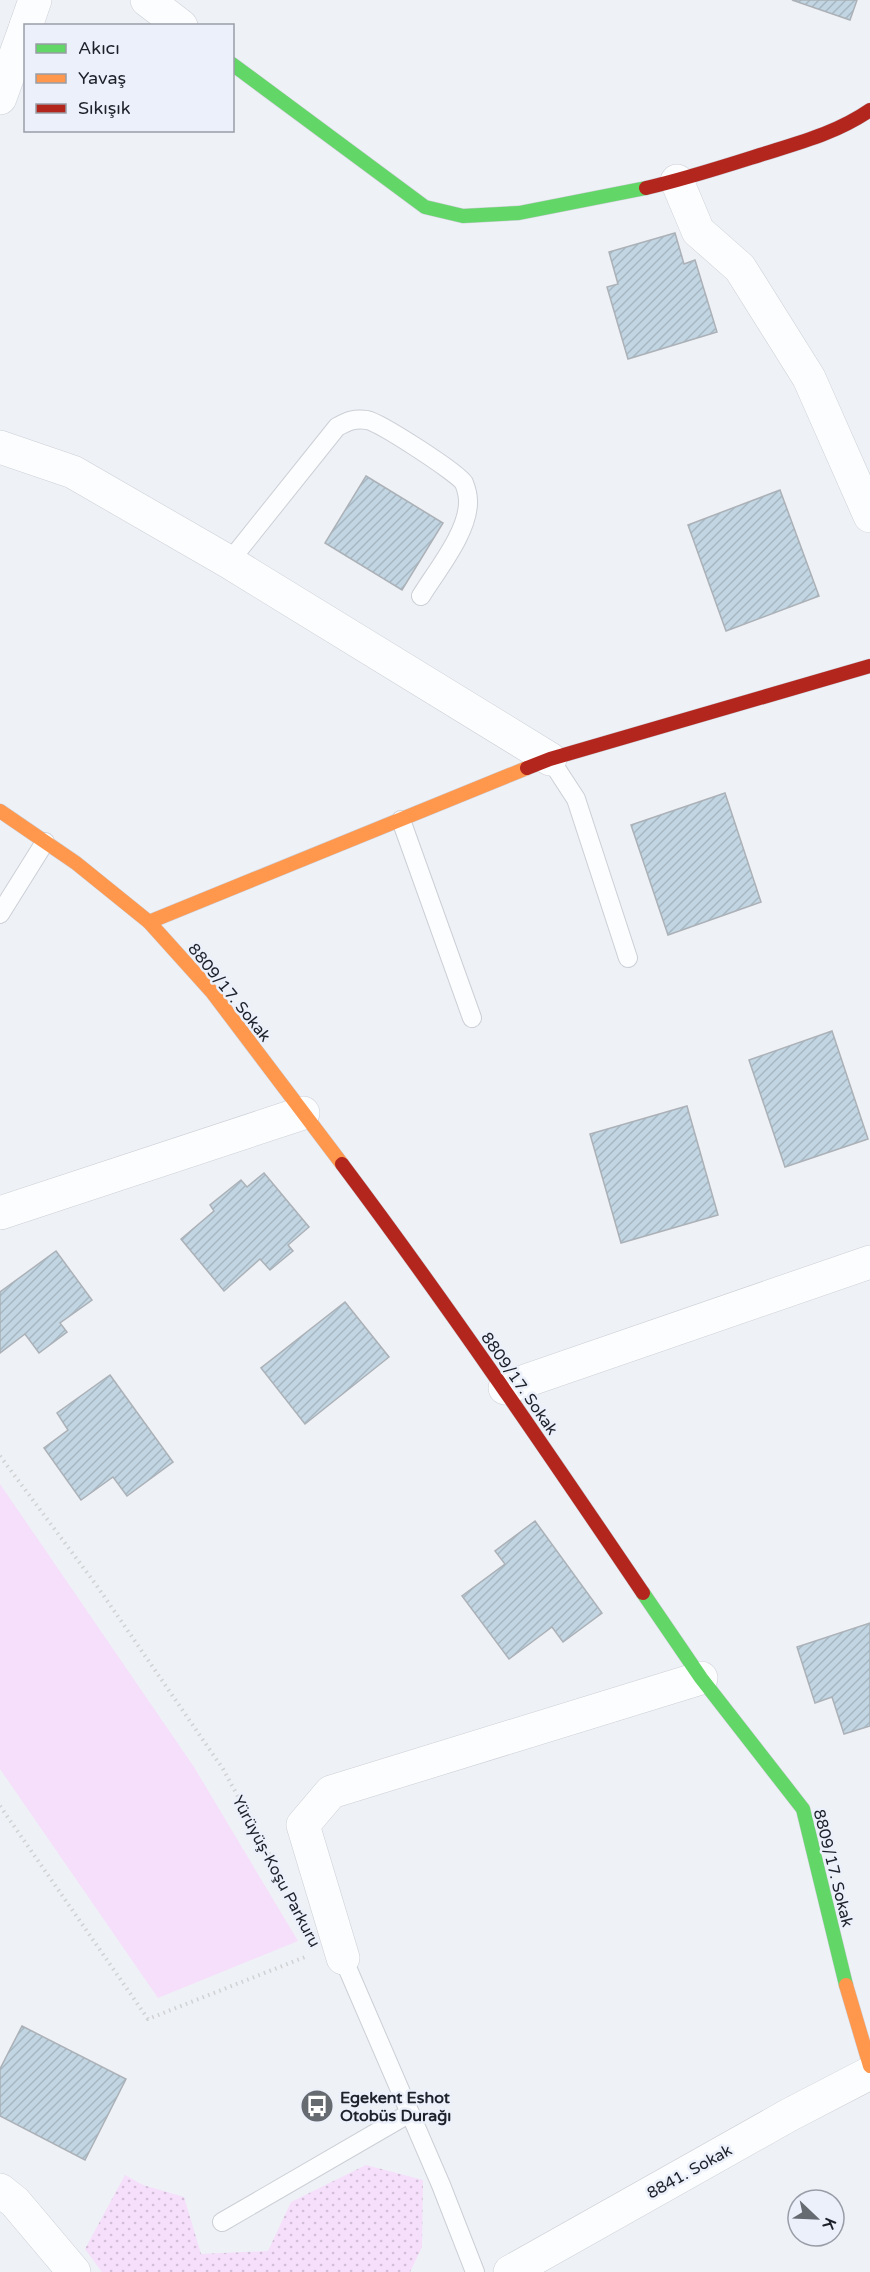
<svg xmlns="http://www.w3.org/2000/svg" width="870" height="2272" viewBox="0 0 870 2272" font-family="'Varela Round',sans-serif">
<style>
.grass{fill:url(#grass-dots)}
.park{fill:#f6dffb}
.building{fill:url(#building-hatch);stroke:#abb1b7;stroke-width:1.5}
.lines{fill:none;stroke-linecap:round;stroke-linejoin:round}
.lane-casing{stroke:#cccfd6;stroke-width:20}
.street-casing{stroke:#cccfd6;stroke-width:34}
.fast-casing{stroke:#cccfd6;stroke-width:15}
.slow-casing{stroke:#cccfd6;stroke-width:15}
.jam-casing{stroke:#cccfd6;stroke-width:15}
.path{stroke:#d0d1d3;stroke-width:4;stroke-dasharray:1.5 4.5;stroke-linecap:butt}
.lane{stroke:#fcfdfe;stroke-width:18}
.street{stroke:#fcfdfe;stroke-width:33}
.fast{stroke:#63d668;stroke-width:14}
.slow{stroke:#ff974d;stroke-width:14}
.jam{stroke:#b3261e;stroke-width:14}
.labels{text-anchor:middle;stroke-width:5;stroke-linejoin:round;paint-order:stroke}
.street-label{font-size:16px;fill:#1d212a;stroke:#ebf0fa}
.poi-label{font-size:16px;font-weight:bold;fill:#1d212a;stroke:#ebf0fa;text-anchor:start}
</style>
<defs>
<pattern id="grass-dots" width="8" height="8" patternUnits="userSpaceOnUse" patternTransform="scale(1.5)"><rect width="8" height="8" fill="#f6dffb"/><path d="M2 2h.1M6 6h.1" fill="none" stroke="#d2bfd7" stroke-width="1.8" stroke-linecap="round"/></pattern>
<pattern id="building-hatch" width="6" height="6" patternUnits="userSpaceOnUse" patternTransform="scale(1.5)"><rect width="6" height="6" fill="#c2d5e2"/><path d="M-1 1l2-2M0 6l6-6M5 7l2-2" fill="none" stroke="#a6b7c2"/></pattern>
</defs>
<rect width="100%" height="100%" fill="#eef1f6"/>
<!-- grass -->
<polygon class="grass" points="366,2165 423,2180 422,2247 410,2272 102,2272 85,2249 125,2175 143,2185 184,2197 201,2254 268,2251 291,2202"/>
<!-- park -->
<polygon class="park" points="0,1484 194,1767 298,1941 158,1998 0,1769"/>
<!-- building -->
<g class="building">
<polygon points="792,0 857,0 850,20"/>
<polygon points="675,233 684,264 695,260 717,332 628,359 607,287 618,284 609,252"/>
<polygon points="366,476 443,523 402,590 325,543"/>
<polygon points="780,490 819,596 726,631 688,525"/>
<polygon points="725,793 761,902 668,935 631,825"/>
<polygon points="832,1031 868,1139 785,1167 749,1060"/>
<polygon points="687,1106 718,1215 621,1243 590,1134"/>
<polygon points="264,1173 309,1227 288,1245 293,1251 270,1270 260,1259 224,1291 181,1239 214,1211 210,1205 241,1180 247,1187"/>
<polygon points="56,1251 92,1300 60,1323 67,1332 39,1353 25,1334 0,1353 0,1292"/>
<polygon points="345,1302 389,1357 305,1424 261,1368"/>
<polygon points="110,1375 173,1462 127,1496 113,1477 81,1500 44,1448 68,1430 57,1413"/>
<polygon points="535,1521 602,1613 563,1642 552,1627 509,1659 462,1596 505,1564 495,1551"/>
<polygon points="870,1623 870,1726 844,1734 832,1697 815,1703 797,1647"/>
<polygon points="22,2026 126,2079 85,2160 0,2116 0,2069"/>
</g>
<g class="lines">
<defs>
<g id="lane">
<path d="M229,562l108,-135c11,-6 18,-9 30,-7 14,3 91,53 97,63 2,5 4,13 4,18 1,30 -31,69 -47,95"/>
<polyline points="550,759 576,799 628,958"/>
<polyline points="401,820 472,1018"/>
<polyline points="0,914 45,842"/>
<polyline points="343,1958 441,2185 475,2272"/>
<polyline points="222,2222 410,2113"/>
</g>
<g id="street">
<polyline points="147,0 181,26"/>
<polyline points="26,26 35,0"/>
<polyline points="0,98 26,26"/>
<polyline points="677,181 698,231 740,268 809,378 870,516"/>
<polyline points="0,447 73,472 229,562 550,759"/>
<polyline points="0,1213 303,1113"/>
<polyline points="505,1388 870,1262"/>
<polyline points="343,1958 303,1825 331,1792 701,1678"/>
<polyline points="0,2190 15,2202 74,2272"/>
<polyline points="510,2272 789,2115 870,2073"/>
</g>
<g id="fast">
<polyline points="232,64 425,207 463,216 519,213 646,188"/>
<polyline points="643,1593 701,1678 803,1809 846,1985"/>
</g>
<g id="slow">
<polyline points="0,811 76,863 149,922 212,992 342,1164"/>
<polyline points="149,922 527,768"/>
<polyline points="846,1985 870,2066"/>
</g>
<g id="jam">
<path d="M646,188c39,-9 76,-21 114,-33 38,-12 77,-22 110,-45"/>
<polyline points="527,768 550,759 870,666"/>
<path d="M342,1164c105,140 203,284 301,429"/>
</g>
</defs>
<!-- lane casing -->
<use href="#lane" class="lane-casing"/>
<!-- street casing -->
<use href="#street" class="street-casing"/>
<!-- fast casing -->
<use href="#fast" class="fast-casing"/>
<!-- slow casing -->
<use href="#slow" class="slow-casing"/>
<!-- jam casing -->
<use href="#jam" class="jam-casing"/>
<!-- path -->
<g class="path">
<polyline points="0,1456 97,1586 223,1769 278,1870"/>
<polyline points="0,1806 148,2019 305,1957"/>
</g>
<!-- lane -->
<use href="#lane" class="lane"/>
<!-- street -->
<use href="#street" class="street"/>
<!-- fast -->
<use href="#fast" class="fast"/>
<!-- slow -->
<use href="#slow" class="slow"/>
<!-- jam -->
<use href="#jam" class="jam"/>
</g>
<!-- icons -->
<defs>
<symbol id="bus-disc" viewBox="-11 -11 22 22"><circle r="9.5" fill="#666a71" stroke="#ebf0fa"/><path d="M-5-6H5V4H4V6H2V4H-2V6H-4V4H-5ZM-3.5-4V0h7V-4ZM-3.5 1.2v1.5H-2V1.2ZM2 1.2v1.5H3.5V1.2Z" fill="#fff"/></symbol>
</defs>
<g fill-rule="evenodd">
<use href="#bus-disc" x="298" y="2087" width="38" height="38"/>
</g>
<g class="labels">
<!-- street labels -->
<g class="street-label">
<text transform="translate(230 992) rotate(51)" y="6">8809/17. Sokak</text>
<text transform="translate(520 1383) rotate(55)" y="6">8809/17. Sokak</text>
<text transform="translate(834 1868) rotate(76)" y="6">8809/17. Sokak</text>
<text transform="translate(277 1871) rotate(62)" y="6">Yürüyüş-Koşu Parkuru</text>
<text transform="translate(689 2171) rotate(-29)" y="6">8841. Sokak</text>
</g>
<!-- poi labels -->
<g class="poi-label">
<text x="340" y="2103">Egekent Eshot<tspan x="340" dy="18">Otobüs Durağı</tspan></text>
</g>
</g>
<!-- legend -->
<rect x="24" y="24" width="210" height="108" fill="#ebf0fa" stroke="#999da7" stroke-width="1.5"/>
<rect x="36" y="44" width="30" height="9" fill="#63d668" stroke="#999da7" stroke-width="1.5"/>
<text x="78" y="54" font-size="18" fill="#1d212a">Akıcı</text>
<rect x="36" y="74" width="30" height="9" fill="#ff974d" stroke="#999da7" stroke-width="1.5"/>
<text x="78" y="84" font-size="18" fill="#1d212a">Yavaş</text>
<rect x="36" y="104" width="30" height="9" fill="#b3261e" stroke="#999da7" stroke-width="1.5"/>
<text x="78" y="114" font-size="18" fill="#1d212a">Sıkışık</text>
<!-- north arrow -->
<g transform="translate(816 2218) rotate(113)"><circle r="28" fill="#ebf0fa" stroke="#999da7" stroke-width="1.5"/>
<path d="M0-4.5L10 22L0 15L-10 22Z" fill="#666a71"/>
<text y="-9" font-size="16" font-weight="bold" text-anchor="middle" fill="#1d212a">K</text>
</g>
</svg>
